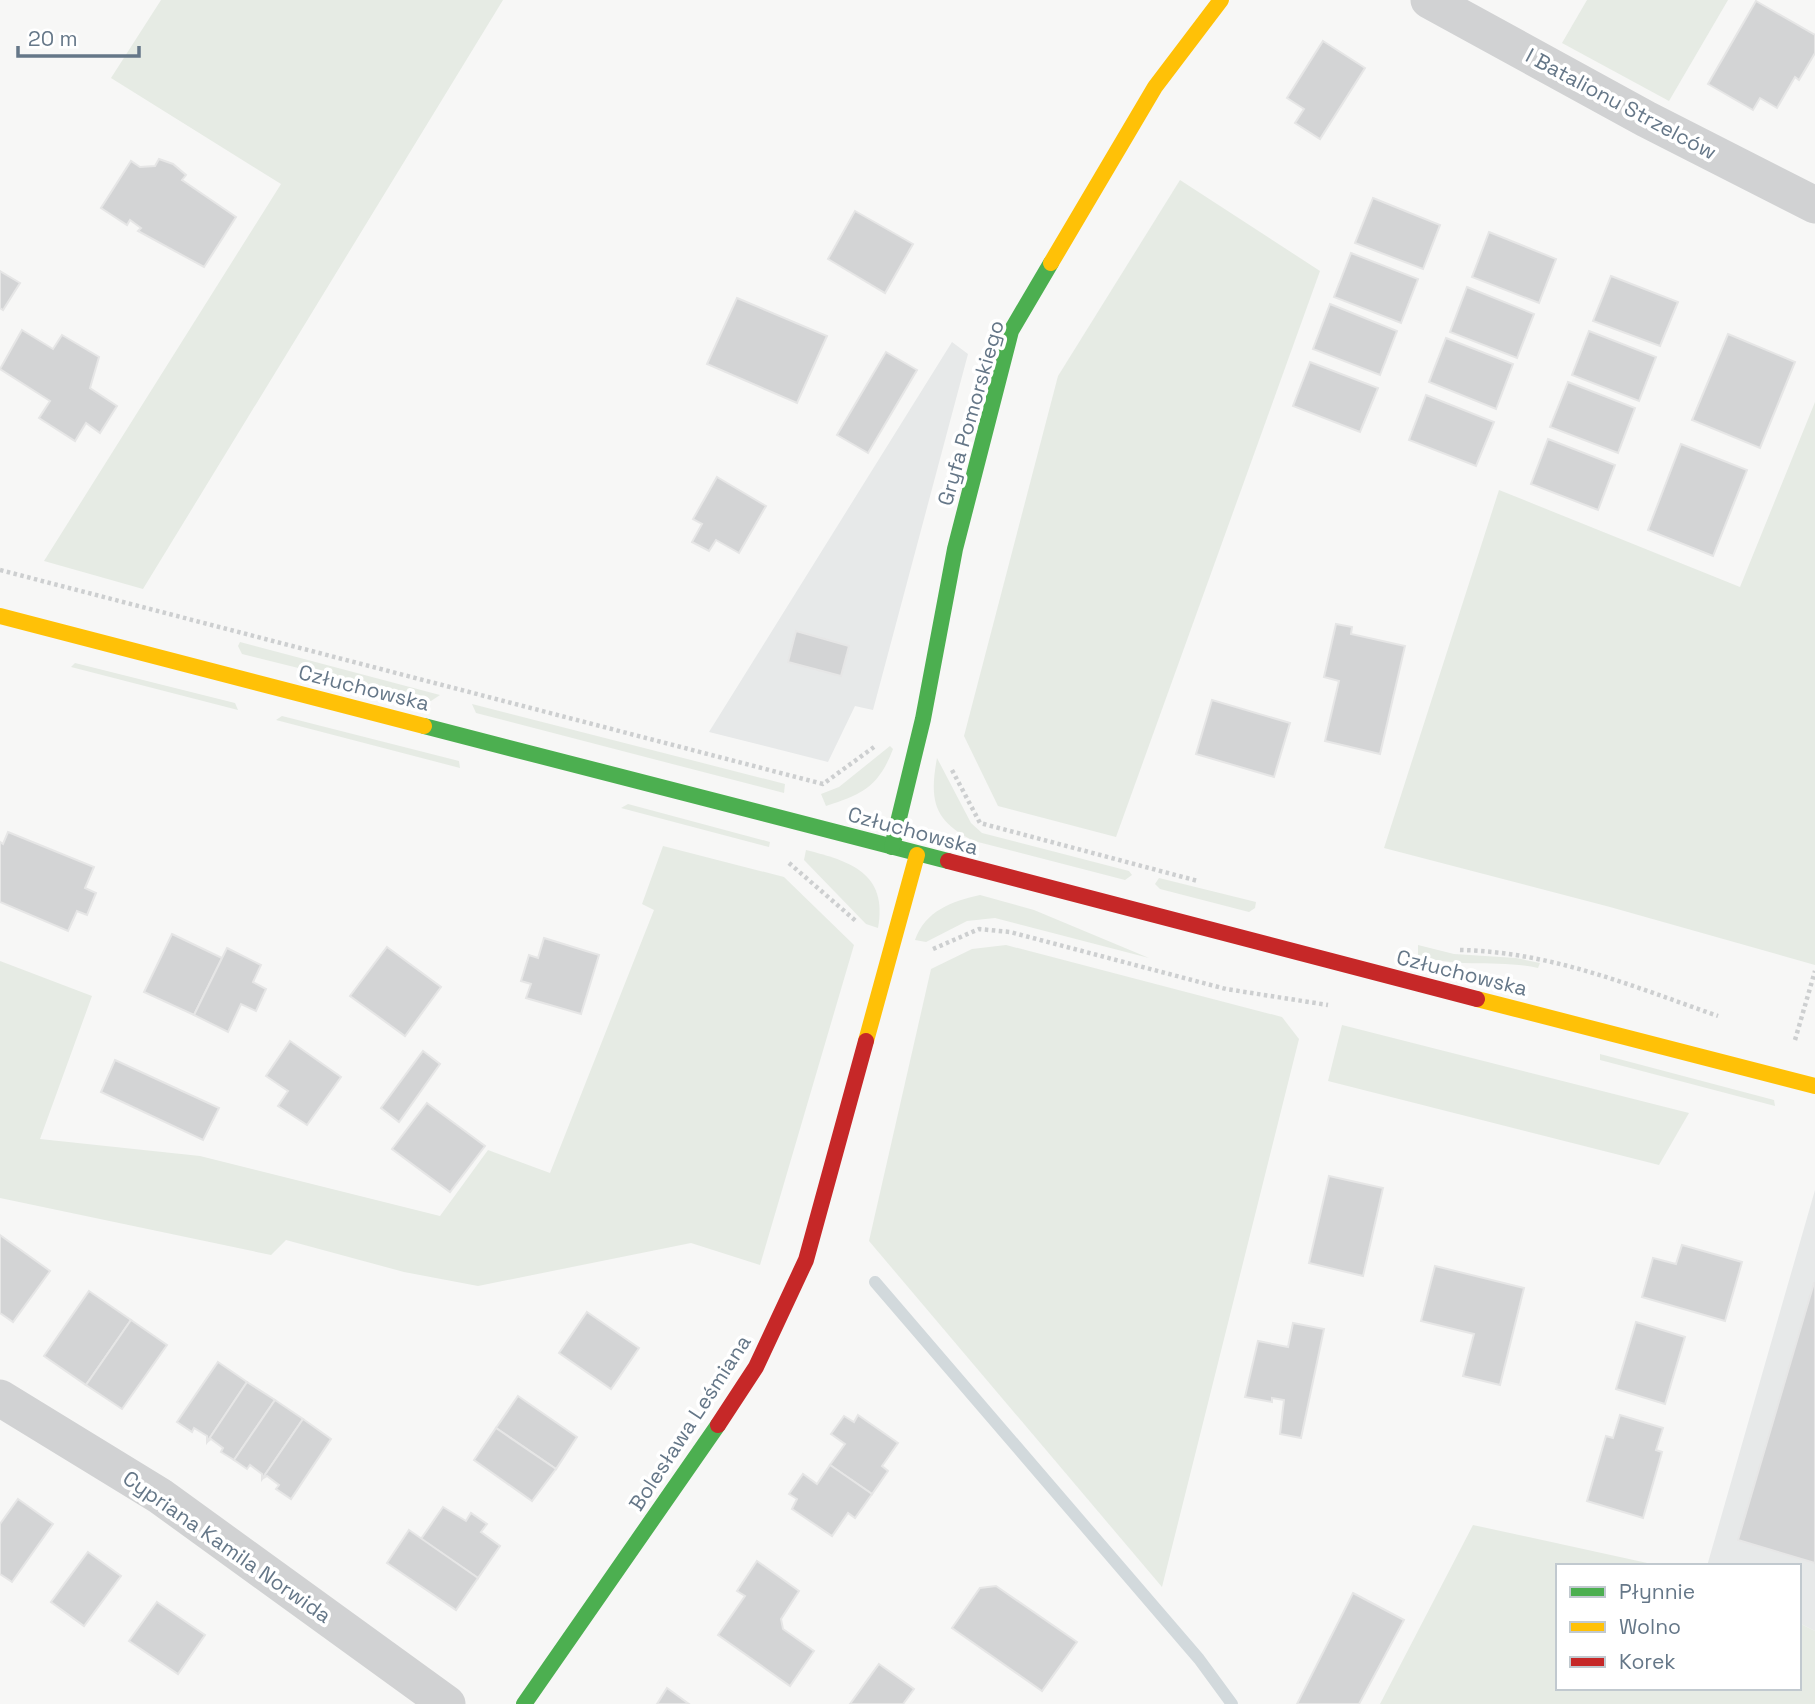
<svg xmlns="http://www.w3.org/2000/svg" width="1815" height="1704" viewBox="0 0 1815 1704" font-family="'Space Grotesk',sans-serif">
<style>
.built{fill:#e7e9e9}
.green{fill:#e6ebe4}
.lines{fill:none;stroke-linecap:round;stroke-linejoin:round}
.stream{stroke:#d2d9dc;stroke-width:12}
.building{fill:#d3d4d5;stroke:#e6e6e6;stroke-width:2}
.path{stroke:#cdcfd0;stroke-width:4.5;stroke-dasharray:3.5 3.5;stroke-linecap:butt}
.street{stroke:#d1d2d3;stroke-width:37}
.fast{stroke:#4caf50;stroke-width:16}
.slow{stroke:#ffc107;stroke-width:16}
.jam{stroke:#c62828;stroke-width:16}
.labels{text-anchor:middle;stroke-width:7;stroke-linejoin:round;paint-order:stroke}
.street-label{font-size:21px;fill:#657788;stroke:#fff}
</style>
<rect width="100%" height="100%" fill="#f7f7f6"/>
<!-- built -->
<g class="built">
<polygon points="952,342 968,354 873,710 855,706 828,762 709,732"/>
<polygon points="1815,1190 1815,1631 1799,1623 1799,1566 1707,1566"/>
</g>
<!-- green -->
<g class="green">
<polygon points="161,0 503,0 143,589 44,561 281,184 111,78"/>
<polygon points="1587,0 1728,0 1669,101 1562,43"/>
<polygon points="1180,180 1320,271 1116,837 998,806 964,736 1058,376"/>
<polygon points="1815,402 1815,965 1610,907 1384,848 1499,490 1740,587"/>
<polygon points="240,642 440,695 431,701 242,654 238,646"/>
<polygon points="75,663 235,703 238,710 71,667"/>
<polygon points="472,704 785,784 784,793 476,713"/>
<polygon points="282,716 459,761 460,768 276,720"/>
<path d="M890,746l3,3c-14,37 -30,45 -67,57l-5,-12 18,-7z"/>
<path d="M937,758l34,65 11,10 147,38 3,4 -7,5 -151,-39c-40,-20 -45,-40 -37,-83z"/>
<polygon points="628,804 770,842 769,847 621,808"/>
<polygon points="663,846 784,877 854,945 760,1265 691,1243 478,1286 404,1272 286,1240 271,1255 0,1198 0,961 92,996 40,1139 200,1156 440,1216 488,1150 550,1173 654,910 642,904"/>
<path d="M806,850c44,11 82,23 72,78l-12,-4 -62,-64z"/>
<polygon points="1159,878 1256,902 1255,908 1249,912 1160,889 1155,884"/>
<path d="M980,895l54,15 115,48 -154,-40 -28,3 -41,21 -11,-2c10,-29 37,-39 65,-45z"/>
<polygon points="1006,945 1282,1017 1299,1039 1162,1587 869,1241 931,969 972,949"/>
<path d="M1418,945l36,9 62,4 24,5 -2,5c-41,-9 -81,1 -120,-13z"/>
<polygon points="1342,1025 1689,1113 1659,1165 1328,1081"/>
<polygon points="1600,1054 1774,1100 1775,1106 1600,1060"/>
<polygon points="1473,1525 1661,1566 1558,1566 1558,1688 1799,1688 1799,1623 1815,1631 1815,1704 1380,1704"/>
</g>
<g class="lines">
<!-- stream -->
<polyline class="stream" points="875,1282 1199,1659 1232,1704"/>
</g>
<!-- building -->
<g class="building">
<polygon points="1756,1 1815,35 1815,53 1799,80 1795,77 1777,108 1760,98 1753,110 1708,84"/>
<polygon points="1323,41 1365,68 1320,139 1295,123 1304,109 1287,98"/>
<polygon points="159,159 173,164 186,175 182,180 236,217 204,267 138,231 141,228 130,220 127,225 101,208 131,161 140,167 155,166"/>
<polygon points="1373,198 1440,225 1423,269 1355,243"/>
<polygon points="855,211 913,244 885,293 828,259"/>
<polygon points="1489,232 1556,259 1539,303 1472,277"/>
<polygon points="1351,253 1418,279 1401,323 1334,297"/>
<polygon points="0,271 20,283 3,310 0,308"/>
<polygon points="1611,276 1678,302 1660,346 1593,321"/>
<polygon points="1467,287 1534,314 1517,358 1450,332"/>
<polygon points="737,298 827,336 797,403 707,364"/>
<polygon points="1330,304 1397,331 1380,375 1313,349"/>
<polygon points="22,330 53,349 62,335 99,357 90,388 117,406 100,433 86,423 75,441 39,418 50,401 0,369"/>
<polygon points="1589,331 1656,357 1639,401 1572,375"/>
<polygon points="1728,334 1795,362 1760,448 1692,420"/>
<polygon points="1446,338 1513,364 1496,409 1429,382"/>
<polygon points="886,352 917,370 868,453 837,435"/>
<polygon points="1310,362 1378,388 1360,432 1293,406"/>
<polygon points="1568,382 1635,408 1618,453 1550,427"/>
<polygon points="1426,395 1494,422 1476,466 1409,440"/>
<polygon points="1548,439 1615,465 1598,510 1531,484"/>
<polygon points="1681,444 1747,470 1713,556 1648,530"/>
<polygon points="717,477 766,506 739,553 716,540 709,551 692,542 702,524 693,519"/>
<polygon points="1336,624 1352,627 1351,634 1405,646 1380,754 1325,741 1339,681 1324,677"/>
<polygon points="796,631 849,646 841,676 788,662"/>
<polygon points="1212,700 1290,723 1274,777 1196,754"/>
<polygon points="8,832 94,867 85,888 96,893 87,915 77,911 68,931 0,902 0,842 3,844"/>
<polygon points="172,934 222,958 194,1015 144,992"/>
<polygon points="544,938 599,955 581,1014 526,998 531,984 521,981 529,955 538,958"/>
<polygon points="387,947 441,987 405,1036 350,996"/>
<polygon points="227,948 261,965 253,982 266,989 256,1011 241,1004 228,1032 194,1015"/>
<polygon points="290,1041 341,1077 307,1125 278,1106 288,1091 266,1076"/>
<polygon points="423,1051 440,1064 399,1122 381,1108"/>
<polygon points="115,1060 219,1108 203,1140 101,1092"/>
<polygon points="427,1103 485,1146 450,1192 392,1149"/>
<polygon points="1329,1176 1383,1188 1363,1276 1309,1263"/>
<polygon points="0,1235 50,1271 13,1322 0,1313"/>
<polygon points="1682,1245 1742,1262 1725,1321 1642,1297 1653,1258 1676,1264"/>
<polygon points="1435,1266 1524,1288 1500,1385 1463,1376 1474,1334 1421,1321"/>
<polygon points="1814,1283 1815,1283 1815,1563 1738,1540"/>
<polygon points="89,1291 131,1320 86,1385 44,1356"/>
<polygon points="587,1312 639,1348 611,1389 559,1353"/>
<polygon points="131,1320 167,1345 122,1409 86,1385"/>
<polygon points="1636,1322 1685,1337 1665,1404 1616,1389"/>
<polygon points="1293,1323 1324,1329 1301,1438 1280,1434 1284,1400 1272,1398 1272,1402 1245,1397 1258,1341 1288,1347"/>
<polygon points="218,1362 247,1382 207,1442 207,1436 194,1428 192,1432 177,1422"/>
<polygon points="247,1382 275,1400 234,1460 221,1452 223,1448 211,1439 207,1442"/>
<polygon points="518,1396 577,1437 556,1469 496,1428"/>
<polygon points="275,1400 303,1419 262,1479 262,1474 250,1465 247,1469 234,1460"/>
<polygon points="858,1415 898,1443 882,1466 888,1471 872,1494 830,1465 845,1444 831,1434 844,1416 854,1422"/>
<polygon points="1620,1415 1663,1428 1656,1450 1662,1452 1643,1518 1587,1501 1606,1436 1613,1438"/>
<polygon points="303,1419 331,1439 291,1499 276,1489 279,1485 267,1476 262,1479"/>
<polygon points="496,1428 556,1469 532,1501 474,1460"/>
<polygon points="830,1465 872,1494 855,1518 848,1513 832,1536 792,1509 797,1499 789,1494 803,1474 817,1484"/>
<polygon points="18,1499 53,1524 12,1582 0,1574 0,1524"/>
<polygon points="443,1507 466,1521 471,1513 487,1524 481,1532 500,1546 478,1578 421,1539"/>
<polygon points="409,1530 478,1578 456,1610 387,1563"/>
<polygon points="88,1552 121,1576 84,1626 51,1602"/>
<polygon points="757,1561 799,1591 781,1619 783,1629 814,1651 790,1686 718,1635 745,1596 737,1591"/>
<polygon points="996,1586 1077,1642 1042,1691 952,1628 980,1588"/>
<polygon points="1353,1593 1404,1620 1359,1704 1297,1704"/>
<polygon points="157,1602 205,1635 178,1674 129,1641"/>
<polygon points="879,1664 914,1689 903,1704 850,1704"/>
<polygon points="667,1688 689,1704 657,1704"/>
</g>
<g class="lines">
<!-- path -->
<g class="path">
<polyline points="0,570 823,784 874,747"/>
<polyline points="952,770 980,823 1198,881"/>
<polyline points="789,863 857,922"/>
<polyline points="933,949 979,929 1010,932 1226,989 1328,1005"/>
<path d="M1460,950c92,2 172,36 258,66"/>
<polyline points="1795,1040 1815,971"/>
</g>
<!-- street -->
<g class="street">
<polyline points="1429,0 1646,119 1815,205"/>
<polyline points="0,1398 160,1496 447,1704"/>
</g>
<!-- fast -->
<g class="fast">
<polyline points="424,726 948,861"/>
<polyline points="892,847 923,719 955,549 1011,331 1051,263"/>
<polyline points="524,1704 718,1425"/>
</g>
<!-- slow -->
<g class="slow">
<polyline points="1051,263 1155,87 1221,0"/>
<polyline points="0,616 424,726"/>
<polyline points="1477,999 1815,1086"/>
<polyline points="866,1041 917,855"/>
</g>
<!-- jam -->
<g class="jam">
<polyline points="948,861 1477,999"/>
<polyline points="718,1425 756,1367 806,1260 866,1041"/>
</g>
</g>
<g class="labels">
<!-- street labels -->
<g class="street-label">
<text transform="translate(1621 104) rotate(28)" y="7">I Batalionu Strzelców</text>
<text transform="translate(971 413) rotate(-74)" y="7">Gryfa Pomorskiego</text>
<text transform="translate(364 688) rotate(14)" y="7">Człuchowska</text>
<text transform="translate(913 831) rotate(15)" y="7">Człuchowska</text>
<text transform="translate(1462 973) rotate(14)" y="7">Człuchowska</text>
<text transform="translate(690 1423) rotate(-57)" y="7">Bolesława Leśmiana</text>
<text transform="translate(227 1547) rotate(35)" y="7">Cypriana Kamila Norwida</text>
</g>
</g>
<!-- legend -->
<rect x="1556" y="1564" width="245" height="126" fill="#ffffff" stroke="#c1c9cf" stroke-width="2"/>
<rect x="1570" y="1587" width="35" height="10" fill="#4caf50" stroke="#c1c9cf" stroke-width="2"/>
<text x="1619" y="1599" font-size="21" fill="#657788">Płynnie</text>
<rect x="1570" y="1622" width="35" height="10" fill="#ffc107" stroke="#c1c9cf" stroke-width="2"/>
<text x="1619" y="1634" font-size="21" fill="#657788">Wolno</text>
<rect x="1570" y="1657" width="35" height="10" fill="#c62828" stroke="#c1c9cf" stroke-width="2"/>
<text x="1619" y="1669" font-size="21" fill="#657788">Korek</text>
<!-- scale -->
<path d="M18 46v10h121v-10" fill="none" stroke="#657788" stroke-width="3.5"/>
<text x="28" y="46" font-size="21" fill="#657788" stroke="#ffffff" stroke-width="5" paint-order="stroke">20 m</text>
</svg>
